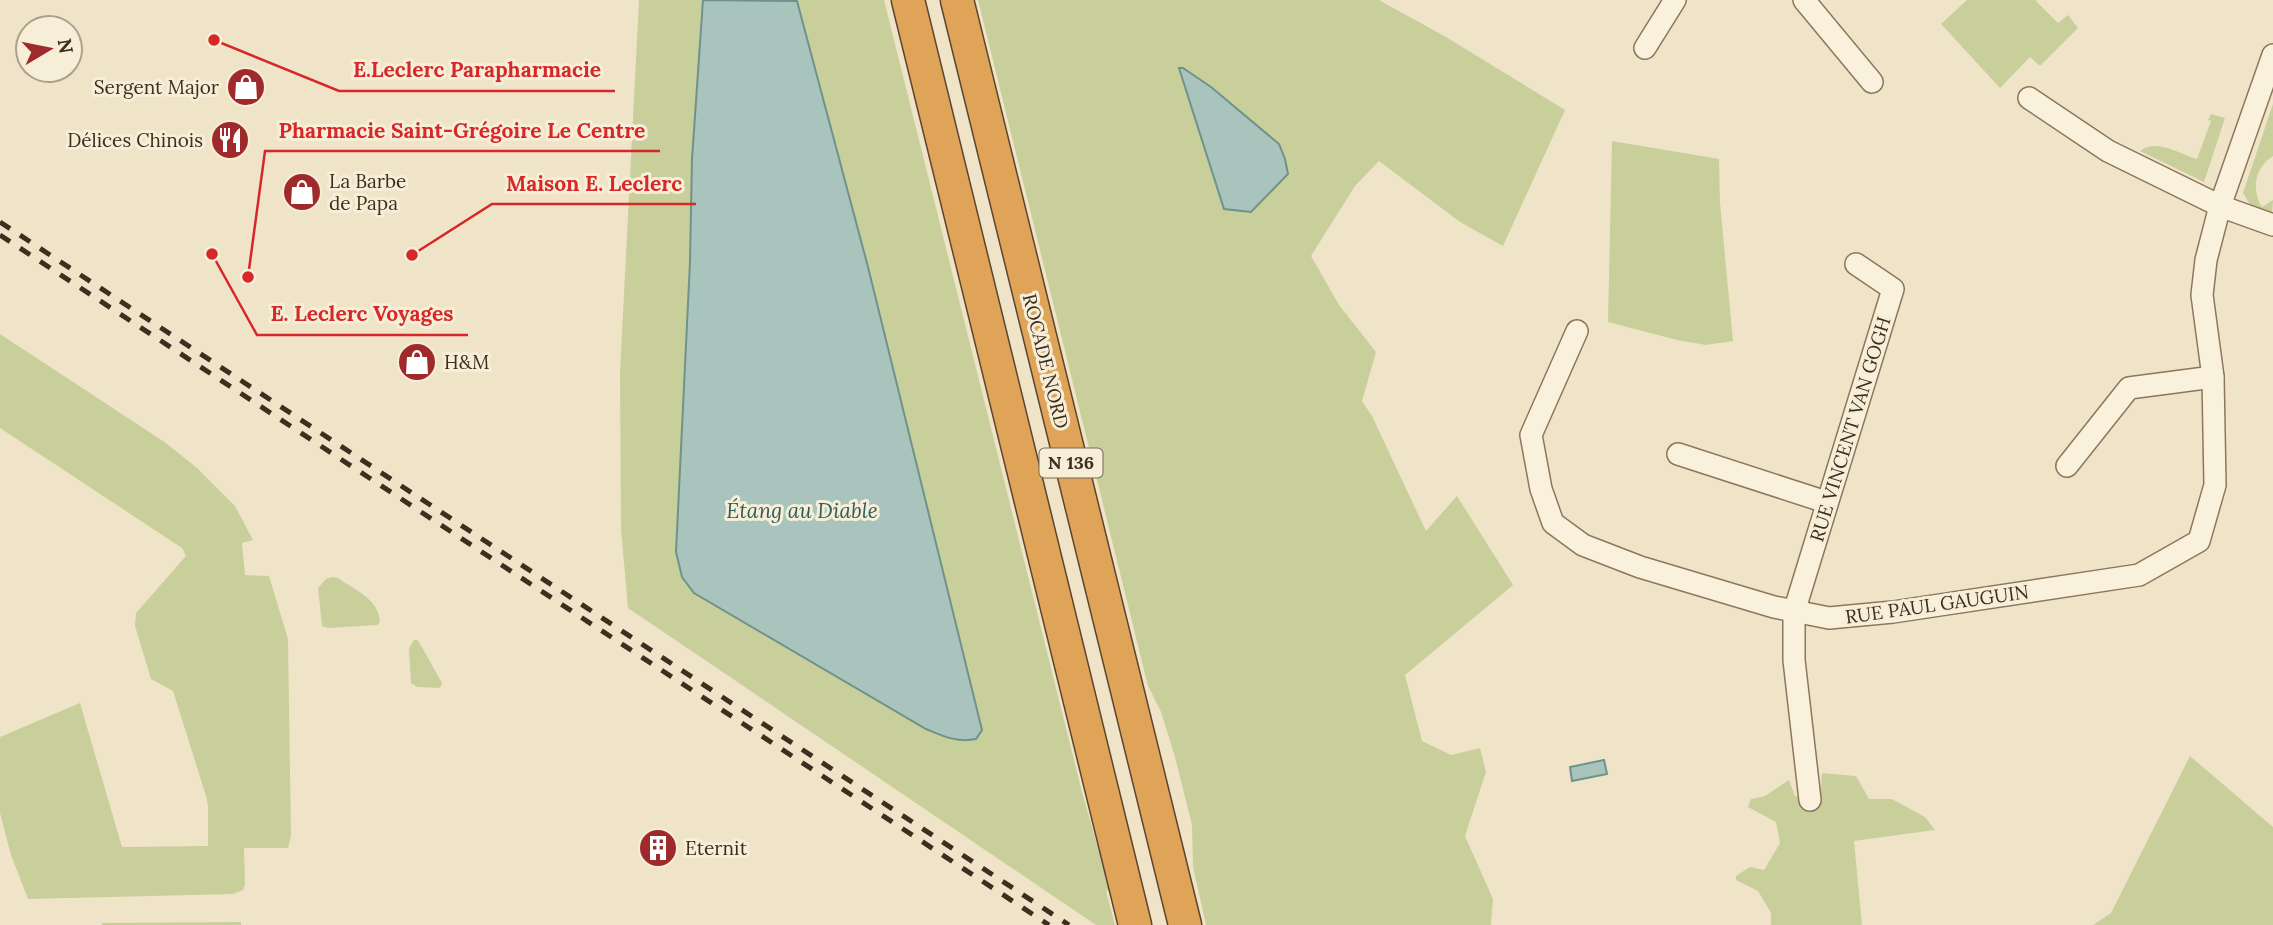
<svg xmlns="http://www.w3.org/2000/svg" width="2273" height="925" viewBox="0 0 2273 925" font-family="Lora,serif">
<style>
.green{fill:#c9cf9b}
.water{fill:#a9c4bc;stroke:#6f938a;stroke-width:2}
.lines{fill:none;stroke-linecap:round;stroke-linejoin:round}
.minor-casing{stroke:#8d765c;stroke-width:24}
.highway-casing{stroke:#5b4430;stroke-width:35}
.minor{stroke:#faf1dc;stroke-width:21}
.highway{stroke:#e0a458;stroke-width:32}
.rail{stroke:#3d2e20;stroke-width:5;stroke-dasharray:12 12;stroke-linecap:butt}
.labels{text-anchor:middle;stroke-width:6;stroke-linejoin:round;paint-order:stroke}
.shield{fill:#f7eed8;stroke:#756857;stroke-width:2}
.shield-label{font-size:18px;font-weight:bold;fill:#3d2e20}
.poi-label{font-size:19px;fill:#3d2e20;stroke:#f7eed8;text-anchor:start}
.street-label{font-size:19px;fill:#3d2e20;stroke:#f7eed8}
.water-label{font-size:21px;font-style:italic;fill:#2f5d5a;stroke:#f7eed8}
.leader{fill:none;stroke:#d62828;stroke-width:2.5}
.callout-dot{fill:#d62828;stroke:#f7eed8;stroke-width:2.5}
.callout-label{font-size:21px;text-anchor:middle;font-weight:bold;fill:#d62828;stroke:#f7eed8;stroke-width:6;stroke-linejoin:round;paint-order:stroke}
</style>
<rect width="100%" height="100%" fill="#f0e4c8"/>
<!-- green -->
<g class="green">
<polygon points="639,0 703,0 692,159 690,262 694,593 926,729 982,730 868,267 797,0 884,0 1082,792 1110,890 1106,891 1115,925 1096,925 628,608 621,529 620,372"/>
<polygon points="978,0 1379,0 1446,37 1565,110 1503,246 1460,222 1379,161 1355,186 1311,256 1339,305 1376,352 1362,401 1372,416 1426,531 1457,496 1513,585 1405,675 1422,741 1451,755 1480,748 1486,772 1465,836 1493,899 1491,925 1206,925 1193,867 1192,825 1175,757 1161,712 1148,686"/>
<polygon points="1967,0 2037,0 2036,1 2058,23 2068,15 2078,28 2040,66 2030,57 2000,88 1941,24"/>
<path d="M2273,104v52c-18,12 -22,32 -11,51l11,-7 -1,14 -20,-6 -9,-15z"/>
<path d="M2211,114l14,4 -21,64 -64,-31c16,-13 40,3 57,8l14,-38 -3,-1z"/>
<polygon points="1612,141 1719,159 1720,203 1733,341 1706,345 1677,340 1608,322"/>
<polygon points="0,334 166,443 197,468 235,506 253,540 242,543 245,575 269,576 288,639 291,836 288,848 244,848 245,885 243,890 233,894 28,899 11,855 0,813 0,737 80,703 122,847 208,846 208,806 206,796 173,691 151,679 135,626 136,613 186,556 182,548 0,428"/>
<path d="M333,577l5,1c17,12 41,21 42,44l-3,3 -49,3 -6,-2 -4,-38 8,-9z"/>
<polygon points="414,640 417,640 419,642 442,683 440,688 417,687 411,683 409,648"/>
<polygon points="2190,756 2273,827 2273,925 2093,925 2111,913"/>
<polygon points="1822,773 1856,776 1869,799 1892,799 1925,817 1935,830 1854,841 1862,925 1771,925 1771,913 1758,891 1736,880 1736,876 1750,867 1764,870 1780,843 1776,822 1748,807 1751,799 1765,796 1789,780 1795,796 1820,797"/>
<polygon points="241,922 241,925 102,925 102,923"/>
</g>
<!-- water -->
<g class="water">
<path d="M703,0l94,1 71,266 114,463 -6,9c-19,4 -33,-3 -50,-10l-232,-136 -12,-16 -6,-25 14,-290 2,-103z"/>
<polygon points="1179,68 1183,68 1211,87 1279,144 1285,159 1288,174 1251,212 1224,209"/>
<polygon points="1604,760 1607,774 1572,781 1570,767"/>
</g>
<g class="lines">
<defs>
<g id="minor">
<polyline points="1804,0 1872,82"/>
<polyline points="1645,48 1675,0"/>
<polyline points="2029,98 2108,151 2220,206 2273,225"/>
<polyline points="1577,331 1531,435 1541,489 1553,523 1583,545 1640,567 1774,607 1829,618 1893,612 2139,575 2199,541 2215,485 2213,377 2202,295 2206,260 2220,206 2273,55"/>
<polyline points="1678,454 1826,502"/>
<polyline points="2067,466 2129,388 2213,377"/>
<polyline points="1810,800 1794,660 1794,612 1893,289 1856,264"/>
</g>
<g id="highway">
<polyline points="908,0 1135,925"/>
<polyline points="957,0 1185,925"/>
</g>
</defs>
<!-- minor casing -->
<use href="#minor" class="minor-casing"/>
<!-- highway casing -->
<use href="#highway" class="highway-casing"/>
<!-- minor -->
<use href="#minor" class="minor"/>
<!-- highway -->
<use href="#highway" class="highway"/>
<!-- rail -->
<g class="rail">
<polyline points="0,222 1069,925"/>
<polyline points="0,235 1049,925"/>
</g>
</g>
<!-- icons -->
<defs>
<symbol id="shop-disc" viewBox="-11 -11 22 22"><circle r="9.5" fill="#9e2a2b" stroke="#f7eed8"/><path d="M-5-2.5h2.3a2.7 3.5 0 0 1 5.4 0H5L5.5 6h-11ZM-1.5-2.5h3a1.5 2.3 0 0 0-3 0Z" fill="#fff"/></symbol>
<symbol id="restaurant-disc" viewBox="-11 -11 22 22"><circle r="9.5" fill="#9e2a2b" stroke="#f7eed8"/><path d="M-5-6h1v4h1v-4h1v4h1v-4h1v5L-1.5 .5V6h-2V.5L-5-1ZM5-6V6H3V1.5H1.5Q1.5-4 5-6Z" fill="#fff"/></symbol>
<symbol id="building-disc" viewBox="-11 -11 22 22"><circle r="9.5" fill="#9e2a2b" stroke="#f7eed8"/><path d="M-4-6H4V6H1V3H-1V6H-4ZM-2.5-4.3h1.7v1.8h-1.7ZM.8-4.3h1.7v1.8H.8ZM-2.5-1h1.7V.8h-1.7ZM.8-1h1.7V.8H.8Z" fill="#fff"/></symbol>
</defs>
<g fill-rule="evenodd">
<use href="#shop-disc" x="224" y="65" width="44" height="44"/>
<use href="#restaurant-disc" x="208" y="118" width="44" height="44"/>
<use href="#shop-disc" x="280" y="170" width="44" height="44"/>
<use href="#shop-disc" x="395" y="340" width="44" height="44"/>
<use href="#building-disc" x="636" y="826" width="44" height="44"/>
</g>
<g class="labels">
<!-- shield labels -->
<rect class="shield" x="1039.5" y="448.5" width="63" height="29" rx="5"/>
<g class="shield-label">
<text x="1071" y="469">N 136</text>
</g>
<!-- poi labels -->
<g class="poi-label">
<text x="219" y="94" text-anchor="end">Sergent Major</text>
<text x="203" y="147" text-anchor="end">Délices Chinois</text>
<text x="329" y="188">La Barbe<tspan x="329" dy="22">de Papa</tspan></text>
<text x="444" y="369">H&amp;M</text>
<text x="685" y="855">Eternit</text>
</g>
<!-- street labels -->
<g class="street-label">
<text transform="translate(1046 361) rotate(76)" y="7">ROCADE NORD</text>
<text transform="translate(1850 429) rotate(-73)" y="7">RUE VINCENT VAN GOGH</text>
<text transform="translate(1937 604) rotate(-8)" y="7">RUE PAUL GAUGUIN</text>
</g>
<!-- water labels -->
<g class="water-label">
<text x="802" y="518">Étang au Diable</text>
</g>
</g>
<!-- callouts -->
<path class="leader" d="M214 40L339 91H615M248 277L265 151H660M412 255L492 204H696M212 254L257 335H468"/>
<g class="callout-dot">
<circle cx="214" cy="40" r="7"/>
<circle cx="248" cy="277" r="7"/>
<circle cx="412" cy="255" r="7"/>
<circle cx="212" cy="254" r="7"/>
</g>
<g class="callout-label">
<text x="477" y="77">E.Leclerc Parapharmacie</text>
<text x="462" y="138">Pharmacie Saint-Grégoire Le Centre</text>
<text x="594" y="191">Maison E. Leclerc</text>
<text x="362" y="321">E. Leclerc Voyages</text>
</g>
<!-- north arrow -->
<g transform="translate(49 49) rotate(80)"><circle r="33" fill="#f7eed8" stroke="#ada18e" stroke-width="2"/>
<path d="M0-5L12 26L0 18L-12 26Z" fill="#9e2a2b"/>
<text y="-10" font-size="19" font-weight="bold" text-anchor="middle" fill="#3d2e20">N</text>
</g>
</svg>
